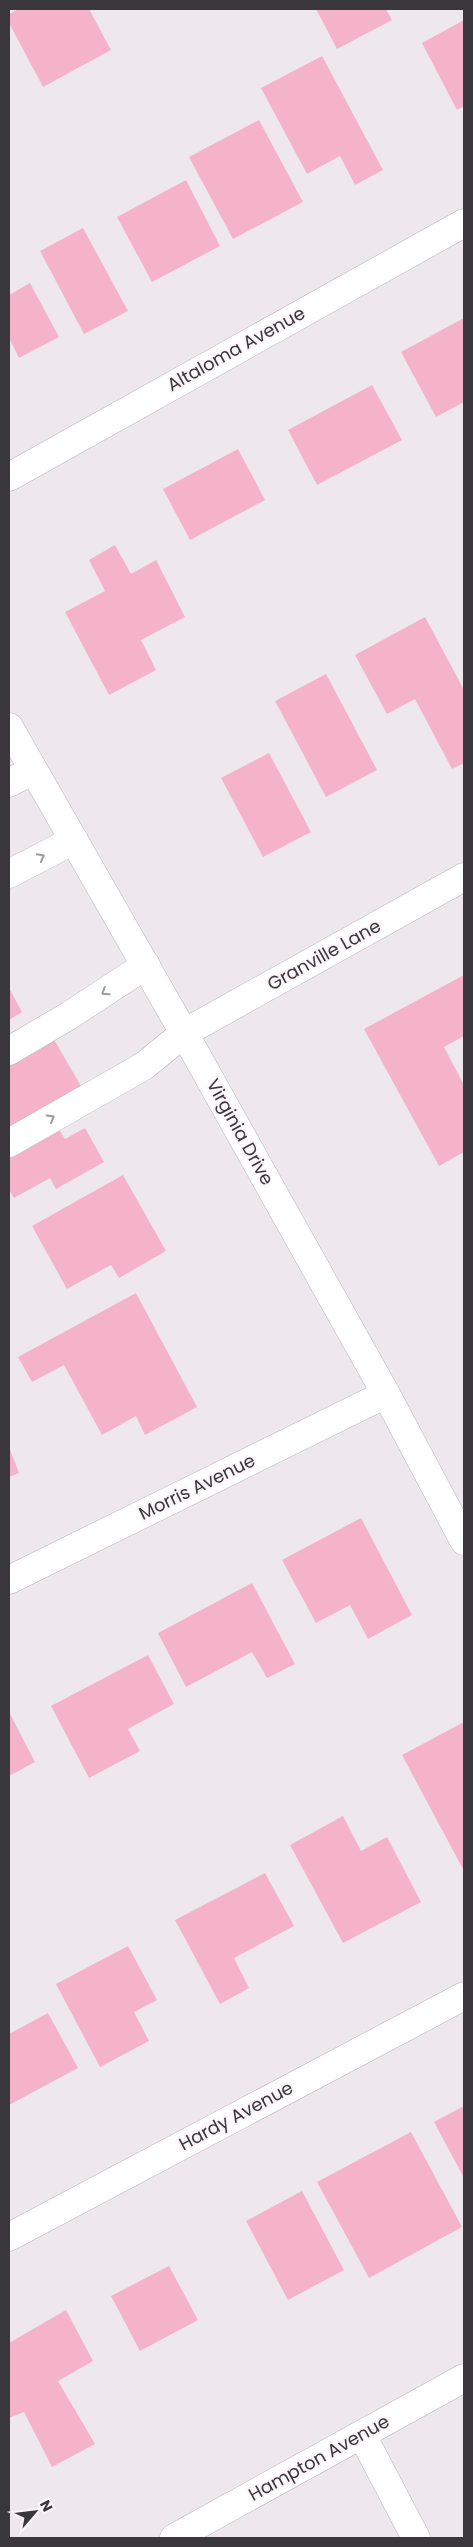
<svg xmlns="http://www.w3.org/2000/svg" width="473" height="2547" viewBox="0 0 473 2547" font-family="Poppins,sans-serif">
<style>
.building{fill:#f5b3c9}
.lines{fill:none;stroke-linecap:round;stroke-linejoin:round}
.minor-casing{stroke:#b9b3b8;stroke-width:29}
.minor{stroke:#fff;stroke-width:28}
.oneway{stroke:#9c9b9c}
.labels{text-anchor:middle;stroke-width:4;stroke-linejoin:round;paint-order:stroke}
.street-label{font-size:18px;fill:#393739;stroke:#fbf5fa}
</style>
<rect width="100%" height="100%" fill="#eee8ed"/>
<!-- building -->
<g class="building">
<polygon points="19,9 89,9 111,50 43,87 9,23 9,14"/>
<polygon points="316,9 386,9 392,20 337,49"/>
<polygon points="464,20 464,106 457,110 422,43"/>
<polygon points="322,56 383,170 355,185 340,156 307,174 261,88"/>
<polygon points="259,120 303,202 233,239 189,157"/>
<polygon points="186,180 220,246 152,282 117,217"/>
<polygon points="83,228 128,311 84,334 40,251"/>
<polygon points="30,283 59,337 19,358 9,338 9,295"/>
<polygon points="464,318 464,402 436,417 401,352"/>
<polygon points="372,385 402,440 317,485 288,430"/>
<polygon points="238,449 265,500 190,540 163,489"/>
<polygon points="115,545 131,574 156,560 185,617 141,640 156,670 109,695 65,612 105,591 89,560"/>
<polygon points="425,617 464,690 464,763 452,769 415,699 387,714 355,655"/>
<polygon points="326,674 377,770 326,797 275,701"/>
<polygon points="269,753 311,832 263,857 221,778"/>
<polygon points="464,975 464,1036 444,1047 464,1085 464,1152 439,1166 364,1029"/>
<polygon points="9,988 22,1012 9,1020"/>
<polygon points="52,1036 82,1088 9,1129 9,1060"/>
<polygon points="55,1123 65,1139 85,1128 104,1162 56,1189 50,1178 14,1198 9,1190 9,1149"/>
<polygon points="123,1175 166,1251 119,1278 111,1265 67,1289 32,1226"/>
<polygon points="136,1293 197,1407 145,1435 136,1416 102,1435 64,1365 32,1382 18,1357"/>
<polygon points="9,1447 19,1473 9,1477"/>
<polygon points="361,1518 412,1615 368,1639 350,1605 316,1623 282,1560"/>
<polygon points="252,1583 295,1664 267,1678 252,1652 186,1687 158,1633"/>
<polygon points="148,1655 174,1704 128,1729 140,1751 89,1778 51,1706"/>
<polygon points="9,1712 35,1762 9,1776"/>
<polygon points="464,1722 464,1871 402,1755"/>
<polygon points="343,1816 361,1851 387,1837 421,1902 343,1943 290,1845"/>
<polygon points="265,1873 294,1926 234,1958 249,1988 220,2004 175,1920"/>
<polygon points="128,1946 157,2000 134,2012 149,2041 100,2067 56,1984"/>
<polygon points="48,2013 78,2068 9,2105 9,2034"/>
<polygon points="464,2106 464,2178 434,2122"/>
<polygon points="411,2132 462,2227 369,2278 317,2182"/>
<polygon points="302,2191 344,2270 288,2300 246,2221"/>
<polygon points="169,2266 198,2320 140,2351 111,2296"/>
<polygon points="66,2310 93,2361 58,2381 95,2444 52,2467 24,2412 9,2418 9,2343"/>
</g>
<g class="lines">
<defs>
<g id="minor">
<polyline points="9,477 464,223"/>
<polyline points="9,727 184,1033 386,1394 464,1541"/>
<polyline points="9,783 33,770"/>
<polyline points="9,874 74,840"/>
<polyline points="9,1051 70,1015 146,965"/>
<polyline points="9,1143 144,1066 184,1033 464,877"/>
<polyline points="9,1580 386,1394"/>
<polyline points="9,2237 464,1996"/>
<polyline points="362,2435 416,2538"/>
<polyline points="174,2538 464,2378"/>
</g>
</defs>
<!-- minor casing -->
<use href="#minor" class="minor-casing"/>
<!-- minor -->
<use href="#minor" class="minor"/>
</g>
<!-- one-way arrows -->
<defs><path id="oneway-chevron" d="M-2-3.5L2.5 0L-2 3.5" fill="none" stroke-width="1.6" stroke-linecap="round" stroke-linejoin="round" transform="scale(1.25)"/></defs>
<g class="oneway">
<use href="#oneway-chevron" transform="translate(41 857) rotate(-28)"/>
<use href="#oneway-chevron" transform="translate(105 992) rotate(147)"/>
<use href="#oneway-chevron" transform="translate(51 1118) rotate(-30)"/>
</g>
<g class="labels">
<!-- street labels -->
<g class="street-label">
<text transform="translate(236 349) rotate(-29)" y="6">Altaloma Avenue</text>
<text transform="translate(324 955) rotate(-29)" y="6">Granville Lane</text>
<text transform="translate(240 1132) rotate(61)" y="6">Virginia Drive</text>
<text transform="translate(197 1487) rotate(-26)" y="6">Morris Avenue</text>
<text transform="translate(236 2116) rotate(-28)" y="6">Hardy Avenue</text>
<text transform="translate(319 2458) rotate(-29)" y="6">Hampton Avenue</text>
</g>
</g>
<!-- border -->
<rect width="473" height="2547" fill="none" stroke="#393739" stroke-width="20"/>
<!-- north arrow -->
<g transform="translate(35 2512) rotate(62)" stroke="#fbf5fa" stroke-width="4" paint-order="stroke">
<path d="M0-4L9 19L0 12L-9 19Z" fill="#393739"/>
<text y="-8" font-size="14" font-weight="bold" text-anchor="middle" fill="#393739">N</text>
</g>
</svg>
